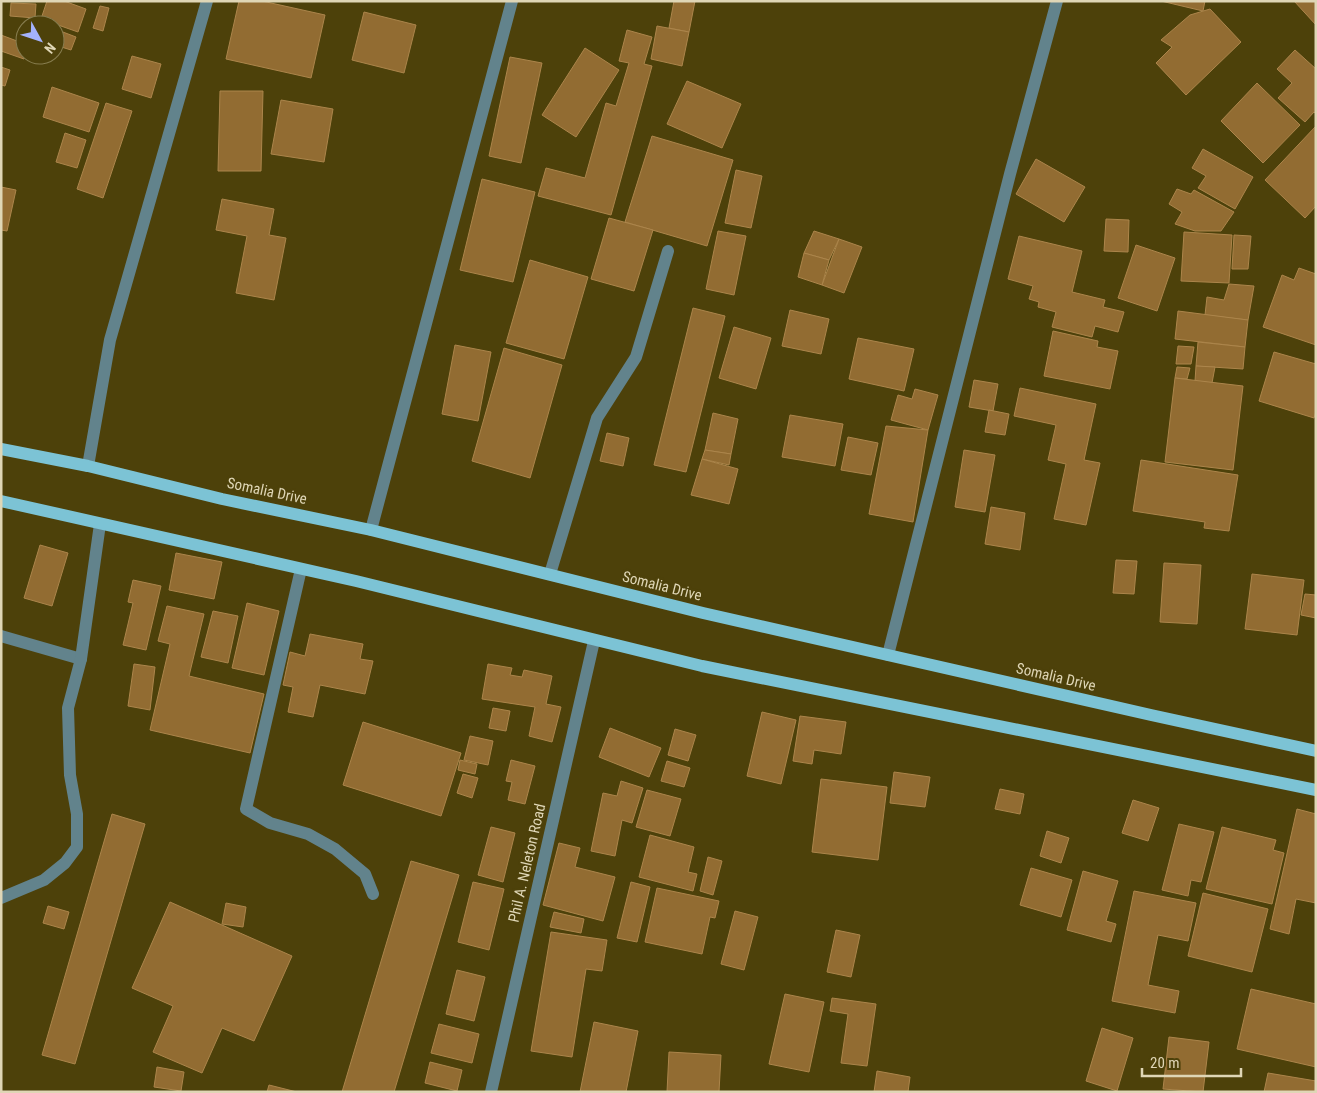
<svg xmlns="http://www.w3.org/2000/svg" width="1317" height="1093" viewBox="0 0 1317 1093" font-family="'Roboto Condensed',sans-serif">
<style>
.building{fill:#926c32;stroke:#ac854b}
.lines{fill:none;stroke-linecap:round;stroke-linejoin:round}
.minor{stroke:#62838c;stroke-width:12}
.major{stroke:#7cc3d5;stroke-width:12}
.labels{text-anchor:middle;stroke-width:5;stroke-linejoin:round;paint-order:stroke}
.street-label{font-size:15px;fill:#dfd6b6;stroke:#4d410a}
</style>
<rect width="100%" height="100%" fill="#4d410a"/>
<!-- building -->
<g class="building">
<polygon points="47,1 64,1 86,9 78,32 41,19"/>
<polygon points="239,1 262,1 325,15 311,78 226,59"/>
<polygon points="674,1 695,1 689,32 669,28"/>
<polygon points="1161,1 1205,1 1203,11"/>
<polygon points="1294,1 1316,1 1316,25"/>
<polygon points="11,3 36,4 35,18 10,16"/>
<polygon points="100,6 109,8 103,31 93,28"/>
<polygon points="1210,9 1241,42 1186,95 1156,63 1172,47 1161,40 1190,15"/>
<polygon points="364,12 416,25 404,73 352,60"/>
<polygon points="657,26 689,32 682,66 651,59"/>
<polygon points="55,29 76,37 71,50 55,45"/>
<polygon points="627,30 652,37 644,64 652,66 611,215 538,196 546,168 585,178 606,103 616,106 629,63 619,61"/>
<polygon points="1,35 25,44 24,59 1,51"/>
<polygon points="585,48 619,70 576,137 542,115"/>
<polygon points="1295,50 1316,69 1316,114 1314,112 1305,122 1278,98 1292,83 1277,69"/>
<polygon points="132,56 161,64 151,98 122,89"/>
<polygon points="510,57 542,63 521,163 489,156"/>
<polygon points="1,67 10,70 5,86 1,85"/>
<polygon points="687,81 741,104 722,148 667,124"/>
<polygon points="1257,83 1300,125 1263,163 1221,121"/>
<polygon points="52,87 99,103 89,132 43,117"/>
<polygon points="220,91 263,91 261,171 218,171"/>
<polygon points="281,100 333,109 324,162 271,154"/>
<polygon points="106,103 132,111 103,198 77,189"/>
<polygon points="1316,126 1316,206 1305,218 1265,180"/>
<polygon points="65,133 86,140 77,168 56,162"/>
<polygon points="652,136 733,160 707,246 625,222"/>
<polygon points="1203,149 1253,177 1235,209 1198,188 1206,176 1192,168"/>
<polygon points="1036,159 1085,187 1064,222 1016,194"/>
<polygon points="736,170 762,176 751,228 725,223"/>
<polygon points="482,179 535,192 513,282 460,270"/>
<polygon points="1,187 16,190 7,231 1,230"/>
<polygon points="1177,189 1191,194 1194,190 1234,212 1221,231 1195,231 1175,224 1182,212 1169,204"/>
<polygon points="222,199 274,209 269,235 286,238 274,300 236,293 247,236 216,230"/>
<polygon points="609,218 653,230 634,291 591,279"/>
<polygon points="1106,219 1129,220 1128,252 1104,251"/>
<polygon points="718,231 746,236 734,295 706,289"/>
<polygon points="814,231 839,239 829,260 804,253"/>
<polygon points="1184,232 1232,235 1229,283 1181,281"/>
<polygon points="1234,235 1251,236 1248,269 1232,269"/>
<polygon points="1019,236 1082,251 1072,292 1105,300 1103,307 1124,312 1118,332 1095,326 1092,337 1052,327 1056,312 1038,307 1039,302 1029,299 1033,286 1008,279"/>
<polygon points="839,239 862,247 844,293 822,285"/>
<polygon points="1136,245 1175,258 1157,311 1118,298"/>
<polygon points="804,253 829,260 822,285 798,277"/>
<polygon points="530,260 588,277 564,359 506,343"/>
<polygon points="1299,268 1316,274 1316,345 1263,327 1282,275 1294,280"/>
<polygon points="1229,284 1254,286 1248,320 1205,315 1207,297 1224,300"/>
<polygon points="693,308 725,316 686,472 654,465"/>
<polygon points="790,310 829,319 821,354 782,346"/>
<polygon points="1178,311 1248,320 1245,347 1175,339"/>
<polygon points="734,327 771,338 756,389 719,378"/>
<polygon points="1053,331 1098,341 1097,347 1118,351 1110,389 1044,376"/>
<polygon points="858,338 914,349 904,391 849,379"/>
<polygon points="1198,342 1245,347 1243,369 1196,366"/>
<polygon points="455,345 491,352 478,421 442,414"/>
<polygon points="1178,346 1194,347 1191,364 1176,364"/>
<polygon points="504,348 562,365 530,478 472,461"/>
<polygon points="1274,352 1316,364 1316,411 1314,418 1259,401"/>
<polygon points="1196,366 1215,367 1212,383 1195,381"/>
<polygon points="1177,367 1190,368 1187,379 1175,378"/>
<polygon points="1175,378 1243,386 1233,470 1165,462"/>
<polygon points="974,380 998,384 993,411 969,407"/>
<polygon points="1020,388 1096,404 1084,460 1100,463 1086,525 1054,519 1066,464 1048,460 1056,425 1014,416"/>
<polygon points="915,389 938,395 928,430 891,420 898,395 912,399"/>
<polygon points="989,410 1009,414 1005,435 985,432"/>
<polygon points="713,413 738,419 731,454 705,450"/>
<polygon points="790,415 843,424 835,466 782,457"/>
<polygon points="886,426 928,430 913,522 869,514"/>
<polygon points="607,433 629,438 623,466 600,461"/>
<polygon points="848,437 878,443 871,475 841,470"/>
<polygon points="705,450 731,454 729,465 702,459"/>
<polygon points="964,450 995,455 985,512 955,507"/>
<polygon points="702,459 738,469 729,504 691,495"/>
<polygon points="1141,460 1238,475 1229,531 1204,528 1205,522 1133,511"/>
<polygon points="991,507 1025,513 1020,550 985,544"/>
<polygon points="40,545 68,553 52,606 24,598"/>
<polygon points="176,553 222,562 214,599 169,590"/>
<polygon points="1116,560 1137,561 1134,594 1113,593"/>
<polygon points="1164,563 1201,565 1197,624 1160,622"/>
<polygon points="1252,574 1304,580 1297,635 1245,629"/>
<polygon points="133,580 161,586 146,650 123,645 133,603 128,602"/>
<polygon points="1305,594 1316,595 1316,618 1301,615"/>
<polygon points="247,603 279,611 264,675 232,668"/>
<polygon points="167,606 204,614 189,676 264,694 250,753 150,730 170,644 158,641"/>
<polygon points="213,611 238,616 228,663 201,657"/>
<polygon points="310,634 363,644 360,659 373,661 365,694 320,685 313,717 288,712 293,687 283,685 290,652 305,656"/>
<polygon points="134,664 155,667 150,710 128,706"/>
<polygon points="488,664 512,668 510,675 522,677 524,670 552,676 546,704 561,707 552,742 529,736 535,707 482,699"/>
<polygon points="493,708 510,711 506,731 489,728"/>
<polygon points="762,712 796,720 781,784 747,776"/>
<polygon points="800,716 846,722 841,754 814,750 812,764 793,761"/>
<polygon points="363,722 461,753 441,816 343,785"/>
<polygon points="610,728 661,748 649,777 599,757"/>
<polygon points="675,729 696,735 688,761 668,755"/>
<polygon points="470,736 493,741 488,765 464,760"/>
<polygon points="460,760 477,764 475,774 458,770"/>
<polygon points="511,760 535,766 525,804 508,800 512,782 506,781"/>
<polygon points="667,761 690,768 684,787 661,781"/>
<polygon points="894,772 930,777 925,807 890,803"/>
<polygon points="463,774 478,778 472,798 457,793"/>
<polygon points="821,779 887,787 878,860 812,852"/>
<polygon points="621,781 643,788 632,823 622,820 615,856 591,851 603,793 617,796"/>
<polygon points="1000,789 1024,794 1020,814 995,809"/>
<polygon points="647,790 681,799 670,836 636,827"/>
<polygon points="1133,800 1159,808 1148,841 1122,833"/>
<polygon points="1297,809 1316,814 1316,903 1296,899 1289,934 1270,929"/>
<polygon points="112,814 145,824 75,1064 42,1055"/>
<polygon points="1179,824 1214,832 1201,882 1191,880 1188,896 1162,890"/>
<polygon points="491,827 515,833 503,882 478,875"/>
<polygon points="1222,827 1276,840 1273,850 1284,853 1272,904 1206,889"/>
<polygon points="1047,831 1069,838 1061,863 1040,856"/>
<polygon points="650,835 694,847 688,872 697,874 693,891 639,877"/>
<polygon points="559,843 580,848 575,867 615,877 603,921 543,905"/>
<polygon points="708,857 722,861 713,895 700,891"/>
<polygon points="411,861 459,875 394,1092 342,1092"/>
<polygon points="1031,868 1072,880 1061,917 1020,905"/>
<polygon points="1083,871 1118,881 1106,921 1116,924 1111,942 1067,930"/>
<polygon points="473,882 504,889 489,950 458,942"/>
<polygon points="631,882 650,887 637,942 617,938"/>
<polygon points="657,888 719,901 715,918 710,917 702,954 645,942"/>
<polygon points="1134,891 1196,903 1188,941 1158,935 1148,985 1179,991 1175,1013 1112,1001"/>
<polygon points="1203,893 1268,909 1252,972 1188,956"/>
<polygon points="170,902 292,956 254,1041 222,1028 202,1073 153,1052 173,1006 132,988"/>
<polygon points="226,903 246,907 243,927 222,924"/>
<polygon points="48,906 69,912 64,929 43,923"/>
<polygon points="735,911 758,917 744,970 721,964"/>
<polygon points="554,912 584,919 581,933 550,927"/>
<polygon points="836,930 860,935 851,977 827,972"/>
<polygon points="551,932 607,940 602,971 586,969 572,1057 531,1051"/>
<polygon points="457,970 485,977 474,1021 446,1014"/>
<polygon points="1251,989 1316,1004 1316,1067 1237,1049"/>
<polygon points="785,994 824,1002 809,1072 769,1064"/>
<polygon points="832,998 876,1004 867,1066 841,1063 848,1014 830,1011"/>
<polygon points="594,1022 638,1031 626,1092 580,1092"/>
<polygon points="439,1024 479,1034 472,1063 431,1053"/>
<polygon points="1102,1028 1133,1038 1117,1091 1086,1081"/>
<polygon points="1169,1037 1209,1042 1203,1092 1163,1089"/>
<polygon points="669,1052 721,1055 719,1092 667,1092"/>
<polygon points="430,1062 462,1070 457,1091 425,1083"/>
<polygon points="157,1067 184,1072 181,1091 154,1087"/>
<polygon points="877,1071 910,1077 908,1092 874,1092"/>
<polygon points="1268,1073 1316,1081 1315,1092 1264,1092"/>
<polygon points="269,1085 297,1092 267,1092"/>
</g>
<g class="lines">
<!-- minor -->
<g class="minor">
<polyline points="88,466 110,340 207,1"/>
<polyline points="371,530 512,1"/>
<polyline points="301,569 246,809 270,823 308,834 335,849 365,874 373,894"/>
<polyline points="550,574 597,418 636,357 668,251"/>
<polyline points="1,636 81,659"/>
<polyline points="888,655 1010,174 1057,1"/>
<polyline points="1,898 44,880 65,863 77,847 77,814 70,775 68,708 81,659 100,524"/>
<polyline points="491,1092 594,641"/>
</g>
<!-- major -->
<g class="major">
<polyline points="1,449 88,466 222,499 371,530 703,613 1151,715 1316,751"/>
<polyline points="1,501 356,581 702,666 1316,790"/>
</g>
</g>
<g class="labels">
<!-- street labels -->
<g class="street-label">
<text transform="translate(267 491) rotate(12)" y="5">Somalia Drive</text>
<text transform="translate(662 586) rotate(14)" y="5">Somalia Drive</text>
<text transform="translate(1056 677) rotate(13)" y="5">Somalia Drive</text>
<text transform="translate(527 863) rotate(-77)" y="5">Phil A. Neleton Road</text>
</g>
</g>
<!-- border -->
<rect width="1317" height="1093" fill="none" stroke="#dfd6b6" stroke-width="5"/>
<!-- north arrow -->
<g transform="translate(40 40) rotate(130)"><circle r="24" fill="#4d410a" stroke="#877d4f"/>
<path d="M0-4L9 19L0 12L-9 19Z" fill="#a4b2fc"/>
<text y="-8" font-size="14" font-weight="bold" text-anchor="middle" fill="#dfd6b6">N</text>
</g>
<!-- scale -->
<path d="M1142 1068v8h99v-8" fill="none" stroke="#dfd6b6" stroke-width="2.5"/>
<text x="1150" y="1068" font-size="15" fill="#dfd6b6" stroke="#4d410a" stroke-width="4" paint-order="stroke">20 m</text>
</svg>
